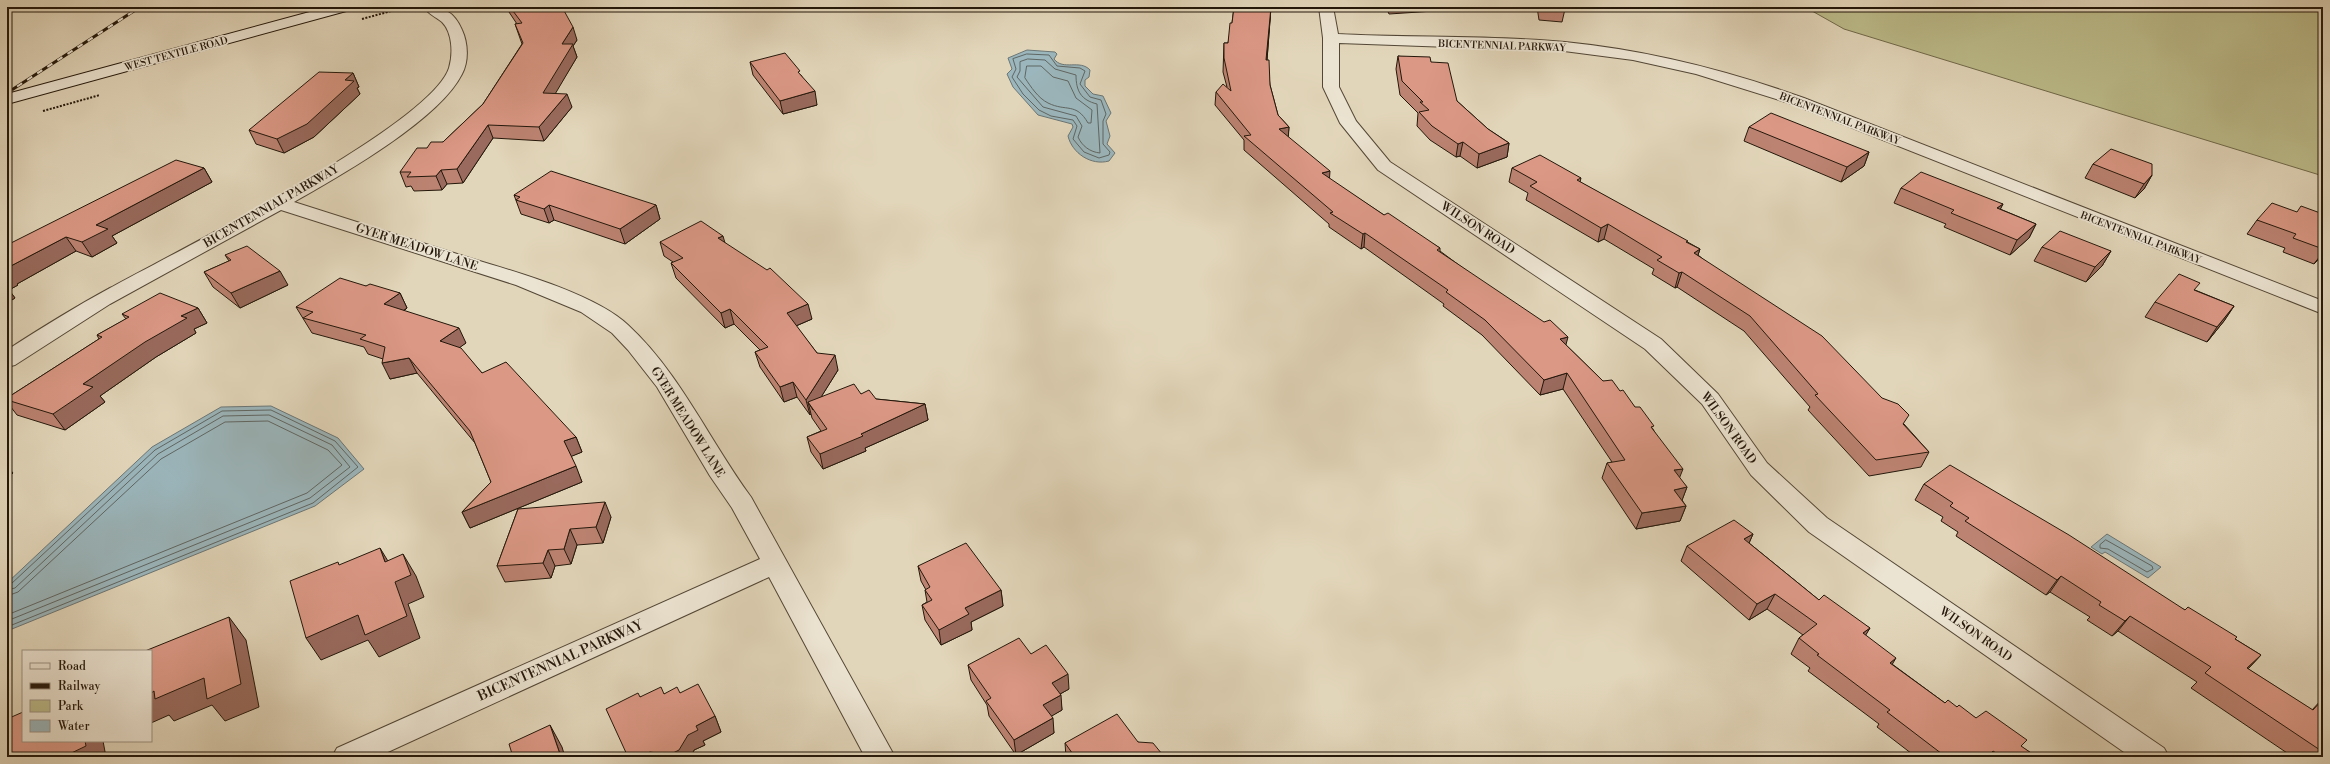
<svg xmlns="http://www.w3.org/2000/svg" width="2330" height="764" viewBox="0 0 2330 764" font-family="'Libre Bodoni',serif">
<style>
.green{fill:#bcbb8a;stroke:#70694a}
.water{fill:#9bb6bc;stroke:#6b7675}
.lines{fill:none;stroke-linecap:round;stroke-linejoin:round}
.shore{stroke:#5f6663;stroke-width:1}
.minor-casing{stroke:#534736;stroke-width:2}
.secondary-casing{stroke:#23170a;stroke-width:2}
.path{stroke:#23170a;stroke-width:2;stroke-dasharray:2 1.5;stroke-linecap:butt}
.minor{fill:#ece4d2;fill-rule:evenodd}
.secondary{fill:#ece4d2;fill-rule:evenodd}
.rail-casing{stroke:#23170a;stroke-width:3}
.rail{stroke:#ece4d2;stroke-width:2;stroke-dasharray:6;stroke-linecap:butt}
.wall{fill:#bc8372;stroke:#23170a}
.shaded-wall{fill:#996a5d;stroke:#23170a}
.building{fill:#db9885;stroke:#23170a}
.labels{text-anchor:middle;stroke-width:3.5;stroke-linejoin:round;paint-order:stroke}
.far-street-label{font-size:10px;fill:#23170a;stroke:#ece4d2}
.street-label{font-size:12px;fill:#23170a;stroke:#ece4d2}
.near-street-label{font-size:14px;fill:#23170a;stroke:#ece4d2}
</style>
<rect width="100%" height="100%" fill="#e2d6ba"/>
<filter id="stains"><feTurbulence type="fractalNoise" baseFrequency=".005" numOctaves="4"/><feColorMatrix values="0 0 0 0 .2 0 0 0 0 .09 0 0 0 0 .02 0 0 0 .5 -.17"/></filter>
<radialGradient id="worn" r=".72"><stop offset=".6" stop-color="#630" stop-opacity="0"/><stop offset="1" stop-color="#630" stop-opacity=".3"/></radialGradient>
<!-- green -->
<polygon class="green" points="1805,7 2323,7 2323,176 1844,29"/>
<!-- water -->
<g class="water">
<path d="M1027,50l28,2 2,2 -3,5c9,12 26,0 36,11l-1,7 -4,3v6l8,8 10,2 8,17 -5,8 4,15 -3,8 8,9 -6,8c-18,5 -37,-8 -41,-25l5,-9 -1,-3 -34,-9 -25,-28 -6,-13 5,-5 -4,-11z"/>
<polygon points="271,406 338,438 364,469 315,506 7,631 7,583 152,447 221,407"/>
<polygon points="2107,534 2161,567 2148,578 2105,552 2102,554 2091,547"/>
</g>
<g class="lines">
<!-- shore -->
<g class="shore">
<polygon points="1027,54 1049,55 1057,66 1080,68 1085,71 1080,84 1090,97 1101,100 1106,114 1103,121 1103,144 1110,152 1109,155 1099,158 1084,152 1073,139 1077,126 1073,120 1051,116 1039,110 1023,94 1012,77 1016,69 1013,59"/>
<path d="M1028,59l17,1 10,9 21,6c0,16 5,25 21,29l3,49c-10,-1 -18,-7 -22,-16l4,-11 -6,-10 -33,-9 -26,-30 3,-6v-9z"/>
<path d="M1027,66h14l12,11 15,4 8,17 16,12 -1,13h-3c-12,-21 -22,-11 -40,-20 -10,-5 -17,-16 -23,-25z"/>
<polygon points="2106,540 2152,566 2153,569 2147,572 2108,549 2100,548 2100,545"/>
<polyline points="7,585 11,584 155,450 222,411 271,410 335,441 358,467 313,503 7,627"/>
<polyline points="7,590 15,588 158,454 223,416 269,415 332,445 350,467 310,498 7,621"/>
<polyline points="7,596 18,592 161,459 225,422 268,421 328,450 342,465 307,493 7,615"/>
</g>
<defs>
<g id="minor">
<path d="M424,7c19,0 30,4 38,23 6,13 7,31 0,44 -23,46 -122,102 -168,128 60,19 119,38 179,57 43,13 122,35 155,66 52,48 81,115 123,172l144,260h-30l-96,-180 -392,180h-45l5,-9 423,-189 -28,-51 -22,-32 -53,-89 -29,-37 -16,-17 -31,-21 -65,-27 -235,-75 -171,94 -95,61 -8,2v-17c34,-22 68,-43 103,-62 63,-35 320,-162 339,-220 4,-13 4,-35 -7,-46 -6,-5 -14,-8 -18,-15z"/>
<path d="M1319,7h14l5,27c75,4 152,1 227,8 82,8 161,28 239,56l519,203v13l-531,-210 -96,-30 -63,-14 -69,-9 -225,-8v44l17,34 34,41 271,177 57,55 49,69 60,55 337,230 5,9h-38l-322,-225 -58,-57 -49,-71 -57,-55 -267,-179 -38,-47 -17,-36v-49z"/>
</g>
<polygon id="secondary" points="328,7 352,7 350,10 7,104 7,94"/>
</defs>
<!-- minor casing -->
<use href="#minor" class="minor-casing"/>
<!-- secondary casing -->
<use href="#secondary" class="secondary-casing"/>
<!-- path -->
<g class="path">
<polyline points="362,19 406,7"/>
<polyline points="43,111 100,95"/>
</g>
<!-- minor -->
<use href="#minor" class="minor"/>
<!-- secondary -->
<use href="#secondary" class="secondary"/>
<defs>
<polyline id="rail" points="7,93 140,7"/>
</defs>
<!-- rail casing -->
<use href="#rail" class="rail-casing"/>
<!-- rail -->
<use href="#rail" class="rail"/>
</g>
<!-- wall -->
<g class="wall">
<polygon points="506,7 510,7 577,40 573,46 577,57 555,93 572,107 544,141 493,138 463,183 447,184 442,190 414,191 411,186 406,187 400,172 427,148 443,142 483,104 522,44 515,24 517,24 507,9"/>
<polygon points="1234,7 1271,7 1267,60 1270,85 1278,115 1289,127 1288,137 1329,179 1384,215 1440,248 1440,251 1565,344 1603,381 1620,391 1635,407 1653,429 1679,478 1687,487 1682,500 1686,506 1680,521 1636,529 1602,478 1607,463 1612,462 1563,389 1540,395 1482,335 1443,306 1444,304 1364,247 1361,249 1329,227 1329,224 1244,150 1244,140 1215,105 1216,92 1227,87 1223,72 1224,43 1228,43 1232,23"/>
<polygon points="1386,7 1435,7 1434,11 1389,14"/>
<polygon points="1537,7 1565,7 1565,9 1562,22 1539,20"/>
<polygon points="1398,56 1431,62 1457,101 1488,129 1509,143 1507,157 1477,168 1460,156 1456,157 1430,140 1417,126 1418,113 1400,95 1396,69"/>
<polygon points="750,62 801,75 817,105 783,114 753,75"/>
<polygon points="353,73 359,87 357,88 360,94 314,137 284,153 256,144 249,130"/>
<polygon points="1749,127 1869,152 1864,166 1841,182 1744,141"/>
<polygon points="2093,164 2152,175 2144,189 2135,198 2085,178"/>
<polygon points="204,168 212,182 112,236 117,243 92,257 76,251 17,284 18,285 9,290 15,298 7,303 7,245"/>
<polygon points="1512,168 1581,178 1580,182 1700,249 1698,255 1904,424 1929,452 1921,467 1869,476 1808,410 1810,407 1744,331 1677,287 1675,288 1652,274 1654,269 1604,239 1598,242 1526,200 1528,193 1509,182"/>
<polygon points="1901,188 2003,204 2000,209 2036,224 2029,238 2010,255 1944,227 1946,224 1894,203"/>
<polygon points="514,195 656,205 660,219 625,244 554,220 549,223 521,214"/>
<polygon points="2257,220 2323,221 2323,254 2314,264 2283,252 2285,248 2247,234"/>
<polygon points="660,242 725,243 812,319 796,326 817,353 838,370 821,397 861,394 876,399 925,404 928,420 865,448 866,451 823,469 811,452 807,437 821,431 812,418 811,414 810,415 797,397 784,402 760,367 755,352 760,350 734,324 725,328 676,278 671,263 673,262 664,256"/>
<polygon points="2042,247 2111,251 2102,266 2086,282 2034,261"/>
<polygon points="225,255 288,285 240,308 213,287 204,272 229,261"/>
<polygon points="366,286 400,293 407,308 404,311 466,343 459,347 482,373 576,437 582,452 571,456 582,482 470,528 462,512 491,482 475,443 417,373 390,379 383,359 368,354 364,347 312,333 296,307"/>
<polygon points="2195,290 2234,306 2224,321 2207,342 2145,317 2155,302"/>
<polygon points="198,308 207,323 194,329 196,333 156,357 100,396 105,402 65,430 17,415 7,402 7,398 99,339 97,335 126,319 122,314"/>
<polygon points="1924,484 2185,610 2235,639 2261,655 2248,669 2312,710 2323,698 2323,757 2293,757 2191,688 2197,682 2118,631 2112,636 2087,620 2090,617 2050,592 2046,595 1956,536 1958,532 1941,521 1943,517 1915,500"/>
<polygon points="518,509 611,517 603,543 577,545 571,564 555,566 551,578 505,582 497,566"/>
<polygon points="1753,534 1749,543 1819,600 1870,628 1865,635 1892,664 1945,703 1957,707 1976,718 2022,747 2037,757 1916,757 1877,727 1879,724 1808,671 1810,668 1791,654 1799,638 1803,635 1767,609 1749,620 1681,561 1687,546"/>
<polygon points="918,566 1001,590 1003,606 971,622 972,630 941,645 925,620 922,605 927,602 925,590 926,590 921,581"/>
<polygon points="1031,654 1069,689 1060,694 1062,710 1051,716 1054,733 1016,755 989,716 987,705 971,680 968,665"/>
<polygon points="680,693 715,716 721,732 703,741 705,745 694,750 691,757 628,757 640,697 664,694"/>
<polygon points="1138,742 1162,754 1162,757 1066,757 1065,743"/>
</g>
<!-- shaded-wall -->
<g class="shaded-wall">
<polygon points="1271,7 1266,73 1266,60"/>
<polygon points="573,27 577,40 573,46 577,57 548,106 543,93 562,44"/>
<polygon points="353,73 359,87 357,88 360,94 314,137 284,153 277,139"/>
<polygon points="815,91 817,105 783,114 780,101"/>
<polygon points="567,94 572,107 544,141 539,127"/>
<polygon points="488,125 493,138 463,183 457,169"/>
<polygon points="1289,127 1288,141 1279,129"/>
<polygon points="1463,142 1460,156 1456,157 1458,144"/>
<polygon points="1509,143 1507,157 1477,168 1479,154"/>
<polygon points="1869,152 1864,166 1841,182 1847,167"/>
<polygon points="204,168 212,182 112,236 117,243 92,257 82,242 96,225"/>
<polygon points="441,170 447,184 442,190 436,176"/>
<polygon points="1330,171 1329,185 1322,173"/>
<polygon points="2152,175 2144,189 2135,198 2144,184"/>
<polygon points="2003,204 1996,218 1997,208"/>
<polygon points="549,205 554,220 549,223 544,209"/>
<polygon points="656,205 660,219 625,244 620,229"/>
<polygon points="1608,224 1604,239 1598,242 1601,228"/>
<polygon points="2036,224 2029,238 2010,255 2017,240"/>
<polygon points="1365,233 1364,247 1361,249 1363,234"/>
<polygon points="723,236 727,250 718,238"/>
<polygon points="66,237 76,251 17,284 18,285 9,290 15,298 7,303 7,268"/>
<polygon points="1700,249 1695,264 1694,253"/>
<polygon points="2111,251 2102,266 2086,282 2095,267"/>
<polygon points="2323,252 2323,254 2314,264"/>
<polygon points="280,271 288,285 240,308 231,293"/>
<polygon points="1682,272 1677,287 1675,288 1679,273"/>
<polygon points="400,293 407,308 391,319 384,304"/>
<polygon points="808,304 812,319 791,328 787,313"/>
<polygon points="2234,306 2224,321 2207,342 2217,327"/>
<polygon points="198,308 207,323 194,329 196,333 156,357 100,396 105,402 65,430 53,414 83,384 181,316"/>
<polygon points="730,309 734,324 725,328 721,313"/>
<polygon points="459,328 466,343 448,356 440,341"/>
<polygon points="1568,337 1564,352 1560,339"/>
<polygon points="835,355 838,370 813,410 808,402 811,414 810,415 806,400"/>
<polygon points="409,358 417,373 390,379 382,363"/>
<polygon points="1567,373 1563,389 1540,395 1544,380"/>
<polygon points="793,382 797,397 784,402 780,387"/>
<polygon points="925,404 928,420 865,448 866,451 823,469 820,454 861,434"/>
<polygon points="576,437 582,452 570,457 564,441"/>
<polygon points="7,466 13,473 7,479"/>
<polygon points="576,466 582,482 470,528 462,512"/>
<polygon points="1683,469 1677,484 1674,470"/>
<polygon points="1687,487 1681,503 1674,490"/>
<polygon points="605,502 611,517 603,543 596,527"/>
<polygon points="1686,506 1680,521 1636,529 1642,513"/>
<polygon points="570,529 577,545 571,564 564,549"/>
<polygon points="1753,534 1746,550 1744,539"/>
<polygon points="380,548 394,571 403,554 416,576 424,597 408,604 420,638 379,657 368,640 321,660 306,638 385,562"/>
<polygon points="548,550 555,566 551,578 543,563"/>
<polygon points="2061,576 2050,592 2046,595 2057,580"/>
<polygon points="1001,590 1003,606 971,622 972,630 941,645 939,630 965,608"/>
<polygon points="1775,594 1767,609 1749,620 1757,604"/>
<polygon points="2130,616 2118,631 2112,636 2125,621"/>
<polygon points="229,617 246,640 259,707 225,721 212,705 174,721 169,715 151,723 151,693 154,691"/>
<polygon points="1870,628 1861,643 1863,633"/>
<polygon points="2261,655 2247,670 2247,668"/>
<polygon points="1896,658 1887,673 1890,663"/>
<polygon points="1068,674 1069,689 1053,698 1052,683"/>
<polygon points="1061,695 1062,710 1045,720 1043,705"/>
<polygon points="715,716 721,732 703,741 705,745 694,750 691,757 670,757 669,755 696,726"/>
<polygon points="1053,718 1054,733 1016,755 1014,740"/>
<polygon points="550,725 562,747 565,757 561,757"/>
<polygon points="85,741 103,741 106,757 63,757"/>
<polygon points="650,752 652,757 640,757"/>
</g>
<!-- building -->
<g class="building">
<polygon points="510,7 562,7 573,27 562,44 573,44 543,93 567,94 539,127 488,125 457,169 441,170 436,176 407,177 411,172 400,172 417,148 427,148 431,142 443,142 483,104 523,43 515,24 522,23"/>
<polygon points="1234,7 1271,7 1266,60 1269,60 1270,85 1278,115 1289,127 1279,129 1330,171 1322,173 1384,215 1388,213 1440,248 1437,250 1544,322 1550,320 1568,337 1560,339 1603,381 1612,380 1620,391 1623,390 1635,407 1640,407 1654,426 1651,427 1683,469 1674,470 1687,487 1674,490 1686,506 1642,513 1607,463 1625,460 1567,373 1544,380 1485,320 1446,292 1448,290 1365,233 1363,234 1330,213 1333,212 1244,136 1251,135 1216,92 1223,84 1231,91 1224,58 1224,43 1228,43 1230,23 1232,23"/>
<polygon points="1541,7 1565,7 1565,9 1541,8"/>
<polygon points="785,53 800,71 798,72 815,91 780,101 750,62"/>
<polygon points="1398,56 1430,57 1431,62 1448,63 1457,101 1488,129 1509,143 1479,154 1463,142 1458,144 1432,126 1419,112 1429,110 1420,102 1423,102 1402,81"/>
<polygon points="319,72 353,73 345,80 354,81 307,124 277,139 249,130"/>
<polygon points="1771,113 1869,152 1847,167 1749,127"/>
<polygon points="2111,149 2152,164 2152,175 2144,184 2093,164"/>
<polygon points="1540,155 1581,178 1577,180 1688,241 1686,242 1700,249 1694,253 1822,336 1882,398 1898,404 1909,415 1903,424 1929,452 1876,460 1815,395 1818,394 1750,316 1682,272 1679,273 1657,260 1662,257 1608,224 1601,228 1530,186 1537,182 1512,168"/>
<polygon points="176,160 204,168 96,225 108,229 82,242 66,237 7,268 7,245"/>
<polygon points="551,171 656,205 620,229 549,205 544,209 516,200 520,197 514,195"/>
<polygon points="1921,172 2003,204 1997,208 2036,224 2017,240 1951,213 1954,210 1901,188"/>
<polygon points="2272,203 2297,212 2301,206 2323,214 2323,218 2321,220 2323,221 2323,249 2293,238 2296,234 2257,220"/>
<polygon points="701,221 723,236 718,238 767,270 770,268 808,304 787,313 817,353 835,355 806,400 793,382 780,387 755,352 768,347 730,309 721,313 671,263 683,258 660,242"/>
<polygon points="2060,231 2111,251 2095,267 2042,247"/>
<polygon points="247,246 280,271 231,293 204,272 231,260 225,255"/>
<polygon points="2179,274 2200,283 2194,290 2234,306 2217,327 2155,302"/>
<polygon points="340,278 366,286 370,284 400,293 384,304 459,328 440,341 461,348 482,373 506,362 576,437 564,441 576,466 462,512 491,482 470,431 409,358 382,363 385,347 360,339 366,335 303,318 313,312 296,307"/>
<polygon points="160,293 198,308 181,316 187,318 145,342 83,384 93,387 53,414 7,400 7,398 102,337 97,335 129,317 122,314"/>
<polygon points="854,384 861,394 869,390 876,399 925,404 861,434 863,436 820,454 807,437 827,429 808,402"/>
<polygon points="1950,465 2069,535 2185,610 2188,607 2237,637 2235,639 2261,655 2247,668 2313,710 2323,699 2323,752 2205,673 2211,667 2130,616 2125,621 2099,605 2101,602 2061,576 2057,580 1965,521 1969,518 1950,506 1953,503 1924,484"/>
<polygon points="605,502 596,527 570,529 564,549 548,550 543,563 497,566 518,509"/>
<polygon points="1734,520 1753,534 1744,539 1819,600 1824,595 1870,628 1863,633 1896,658 1890,663 1945,703 1948,700 1957,707 1959,705 1976,718 1986,711 2027,740 2021,746 2037,757 2002,757 1993,751 1987,757 1946,757 1887,712 1890,710 1817,655 1819,654 1799,638 1817,624 1775,594 1757,604 1687,546"/>
<polygon points="966,543 1001,590 965,608 969,614 939,630 922,605 932,600 925,590 930,587 918,566"/>
<polygon points="380,548 385,562 403,554 411,575 395,582 407,616 365,635 358,615 306,638 290,581 338,562 339,565"/>
<polygon points="229,617 241,684 207,699 204,678 155,699 154,691 151,693 151,651 145,651"/>
<polygon points="1019,638 1031,654 1046,645 1068,674 1052,683 1061,695 1043,705 1053,718 1014,740 986,701 991,698 968,665"/>
<polygon points="698,684 715,716 696,726 698,730 688,735 679,750 669,755 650,752 640,757 628,757 606,709 638,693 640,697 661,687 664,694 677,687 680,693"/>
<polygon points="23,712 23,741 85,741 86,746 63,757 7,757 7,719"/>
<polygon points="1117,714 1138,742 1153,743 1162,754 1161,757 1075,757 1065,743"/>
<polygon points="550,725 561,757 513,757 509,744"/>
</g>
<g class="labels">
<!-- far-street labels -->
<g class="far-street-label">
<text transform="translate(1502 45) rotate(2)" y="4">BICENTENNIAL PARKWAY</text>
<text transform="translate(176 53) rotate(-15)" y="4">WEST TEXTILE ROAD</text>
<text transform="translate(1840 118) rotate(21)" y="4">BICENTENNIAL PARKWAY</text>
<text transform="translate(2141 237) rotate(21)" y="4">BICENTENNIAL PARKWAY</text>
</g>
<!-- street labels -->
<g class="street-label">
<text transform="translate(271 206) rotate(-30)" y="4">BICENTENNIAL PARKWAY</text>
<text transform="translate(1478 228) rotate(33)" y="4">WILSON ROAD</text>
<text transform="translate(417 247) rotate(18)" y="4">GYER MEADOW LANE</text>
<text transform="translate(688 422) rotate(58)" y="4">GYER MEADOW LANE</text>
<text transform="translate(1729 428) rotate(54)" y="4">WILSON ROAD</text>
<text transform="translate(1976 634) rotate(35)" y="4">WILSON ROAD</text>
</g>
<!-- near-street labels -->
<g class="near-street-label">
<text transform="translate(560 660) rotate(-24)" y="5">BICENTENNIAL PARKWAY</text>
</g>
</g>
<!-- margin -->
<rect width="2330" height="764" fill="none" stroke="#e2d6ba" stroke-width="24"/>
<rect x="8" y="8" width="2314" height="748" fill="none" stroke="#23170a" stroke-width="2"/>
<rect x="12" y="12" width="2306" height="740" fill="none" stroke="#23170a"/>
<!-- legend -->
<rect x="22" y="650" width="130" height="92" fill="#ece4d2" stroke="#9c9282"/>
<rect x="30" y="663" width="20" height="6" fill="#ece4d2" stroke="#9c9282"/>
<text x="58" y="670" font-size="12" fill="#23170a">Road</text>
<rect x="30" y="683" width="20" height="6" fill="#23170a" stroke="#9c9282"/>
<text x="58" y="690" font-size="12" fill="#23170a">Railway</text>
<rect x="30" y="700" width="20" height="12" fill="#bcbb8a" stroke="#9c9282"/>
<text x="58" y="710" font-size="12" fill="#23170a">Park</text>
<rect x="30" y="720" width="20" height="12" fill="#9bb6bc" stroke="#9c9282"/>
<text x="58" y="730" font-size="12" fill="#23170a">Water</text>
<rect width="100%" height="100%" filter="url(#stains)"/>
<rect width="100%" height="100%" fill="url(#worn)"/>
</svg>
